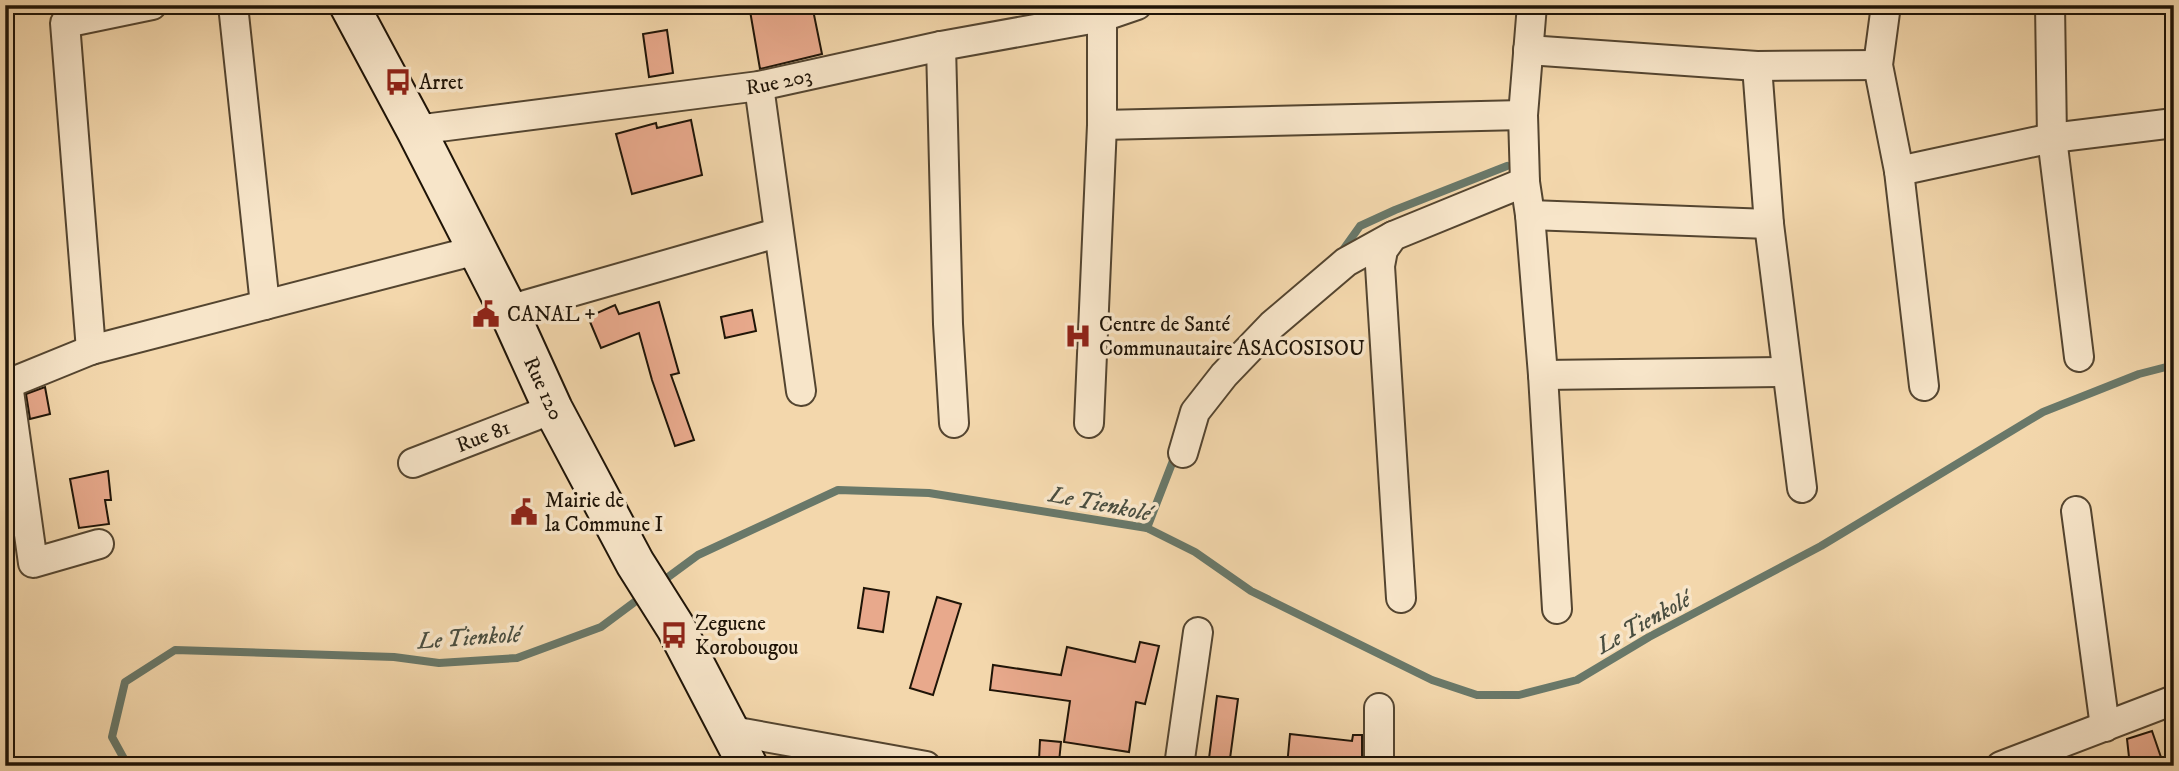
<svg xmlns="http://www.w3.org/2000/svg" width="2179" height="771" viewBox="0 0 2179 771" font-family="'IM FELL DW Pica',serif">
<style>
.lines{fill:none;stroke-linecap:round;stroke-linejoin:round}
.stream{stroke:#697869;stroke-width:8}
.building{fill:#e8a98c;stroke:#1f1407;stroke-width:2}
.street-casing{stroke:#544530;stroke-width:32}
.secondary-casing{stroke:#1f1407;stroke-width:42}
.street{stroke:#f7e5c9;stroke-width:28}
.secondary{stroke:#f7e5c9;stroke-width:38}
.labels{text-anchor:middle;stroke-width:7;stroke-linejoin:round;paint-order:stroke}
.street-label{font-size:21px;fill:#1f1407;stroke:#f7e5c9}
.poi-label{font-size:21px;fill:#1f1407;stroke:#f7e5c9;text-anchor:start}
.water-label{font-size:23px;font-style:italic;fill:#4a4e40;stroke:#f7e5c9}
</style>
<rect width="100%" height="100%" fill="#f3d7ac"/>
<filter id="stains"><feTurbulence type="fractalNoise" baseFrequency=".00286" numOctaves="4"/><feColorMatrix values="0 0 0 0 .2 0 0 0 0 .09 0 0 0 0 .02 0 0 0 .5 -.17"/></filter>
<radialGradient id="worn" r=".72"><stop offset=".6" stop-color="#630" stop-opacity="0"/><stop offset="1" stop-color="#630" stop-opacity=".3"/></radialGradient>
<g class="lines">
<!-- stream -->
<g class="stream">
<polyline points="1340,254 1360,226 1395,210 1507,166"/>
<polyline points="1147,528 1176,453"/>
<polyline points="660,583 698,555 838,490 929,493 1147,528 1195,552 1251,591 1432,680 1477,695 1519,695 1577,680 1649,637 1821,546 2043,412 2139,374 2174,365"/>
<polyline points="128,766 112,737 125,682 175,650 394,657 439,663 517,658 601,627 644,595"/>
</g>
</g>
<!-- building -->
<g class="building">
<polygon points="749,5 812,5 822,54 760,69"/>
<polygon points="667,30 673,73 649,77 643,34"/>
<polygon points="691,120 702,175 632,194 616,134 656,123 657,128"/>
<polygon points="659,302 679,373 671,375 694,440 675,446 652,380 639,333 601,348 588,317 615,305 619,314"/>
<polygon points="752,310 756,331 725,338 721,317"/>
<polygon points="45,387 50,414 30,419 26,394"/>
<polygon points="108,471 111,500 105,500 109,524 79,528 70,479"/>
<polygon points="864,588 889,592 883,632 858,628"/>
<polygon points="937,597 961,604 933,695 910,688"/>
<polygon points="1140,642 1159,646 1145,704 1136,702 1129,752 1064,742 1070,701 990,690 993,665 1061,675 1067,647 1135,662"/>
<polygon points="1217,696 1238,699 1229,766 1208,766"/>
<polygon points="2152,731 2164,766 2130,766 2127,739"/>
<polygon points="1290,734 1352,741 1353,735 1362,735 1362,766 1287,766"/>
<polygon points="1040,740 1061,742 1059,762 1039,760"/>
</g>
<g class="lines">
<defs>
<g id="street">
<polyline points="233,5 265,305"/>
<polyline points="1532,5 1523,115 1525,182 1530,215 1543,375 1557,609"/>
<polyline points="1886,5 1878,65 1899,171 1924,386"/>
<polyline points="2050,5 2052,138 2079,357"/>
<polyline points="941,46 948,324 954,423"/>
<polyline points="1528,50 1757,66 1878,65"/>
<polyline points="1757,66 1769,224 1802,488"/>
<polyline points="759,86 801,391"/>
<polyline points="1102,125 1523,115"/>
<path id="s1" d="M416,130l343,-44 182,-40 161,-29 35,-12"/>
<polyline points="1899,171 2052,138 2174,123"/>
<polyline points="1530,215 1769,224"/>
<polyline points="508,310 777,233"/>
<polyline points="91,350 65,23 152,5"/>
<polyline points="1543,375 1787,372"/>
<polyline points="8,384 33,563 99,544"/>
<polyline points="5,385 91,350 477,250"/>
<polyline points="1089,423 1102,125 1102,17"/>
<polyline points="1183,453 1195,412 1224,375 1272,325 1346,262 1393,236"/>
<path id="s2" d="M413,463l140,-54"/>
<polyline points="2076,511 2105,727"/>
<polyline points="1401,598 1380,266 1383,250 1393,236 1525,182"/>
<polyline points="1379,708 1379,766"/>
<polyline points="732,731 926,766"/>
<polyline points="1179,766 1198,632"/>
<polyline points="2001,766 2174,700"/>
</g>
<g id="secondary">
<path id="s3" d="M349,5l67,125 92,180 45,99 82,154 41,65 72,138"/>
</g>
</defs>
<!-- street casing -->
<use href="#street" class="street-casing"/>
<!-- secondary casing -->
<use href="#secondary" class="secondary-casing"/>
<!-- street -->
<use href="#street" class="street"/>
<!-- secondary -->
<use href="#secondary" class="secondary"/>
</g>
<!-- icons -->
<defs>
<symbol id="bus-bare" viewBox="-9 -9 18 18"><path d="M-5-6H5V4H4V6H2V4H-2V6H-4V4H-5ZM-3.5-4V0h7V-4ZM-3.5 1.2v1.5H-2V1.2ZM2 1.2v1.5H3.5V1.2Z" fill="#8f2418" stroke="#f7e5c9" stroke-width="2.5" paint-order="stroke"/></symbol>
<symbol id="civic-bare" viewBox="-9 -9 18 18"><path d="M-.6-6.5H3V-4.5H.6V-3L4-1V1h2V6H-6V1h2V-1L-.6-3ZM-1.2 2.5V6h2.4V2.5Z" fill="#8f2418" stroke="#f7e5c9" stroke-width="2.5" paint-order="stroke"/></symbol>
<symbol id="hospital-bare" viewBox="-9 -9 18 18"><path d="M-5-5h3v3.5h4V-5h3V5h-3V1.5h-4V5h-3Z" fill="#8f2418" stroke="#f7e5c9" stroke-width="2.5" paint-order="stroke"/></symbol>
</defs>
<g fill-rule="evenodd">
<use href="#bus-bare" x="379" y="63" width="38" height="38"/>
<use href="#civic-bare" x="467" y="295" width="38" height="38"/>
<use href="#hospital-bare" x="1059" y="317" width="38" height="38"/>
<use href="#civic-bare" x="505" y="493" width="38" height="38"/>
<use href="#bus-bare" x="655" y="616" width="38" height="38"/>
</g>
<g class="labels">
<!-- street labels -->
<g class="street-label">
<text dy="7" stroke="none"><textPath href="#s1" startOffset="366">Rue 203</textPath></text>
<text dy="7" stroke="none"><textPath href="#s3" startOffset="430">Rue 120</textPath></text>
<text dy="7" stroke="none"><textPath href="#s2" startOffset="75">Rue 81</textPath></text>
</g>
<!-- poi labels -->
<g class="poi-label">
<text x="419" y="89">Arret</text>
<text x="507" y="321">CANAL +</text>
<text x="1099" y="331">Centre de Santé<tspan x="1099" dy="24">Communautaire ASACOSISOU</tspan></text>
<text x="545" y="507">Mairie de<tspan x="545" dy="24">la Commune I</tspan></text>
<text x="695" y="630">Zeguene<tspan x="695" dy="24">Korobougou</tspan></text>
</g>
<!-- water labels -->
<g class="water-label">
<text transform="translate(1100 503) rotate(11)" y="8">Le Tienkolé</text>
<text transform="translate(1643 622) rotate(-29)" y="8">Le Tienkolé</text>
<text transform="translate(469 637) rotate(-4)" y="8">Le Tienkolé</text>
</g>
</g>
<!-- margin -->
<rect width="2179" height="771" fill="none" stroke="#f3d7ac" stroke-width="28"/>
<rect x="7" y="7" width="2165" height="757" fill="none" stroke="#1f1407" stroke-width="3.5"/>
<rect x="14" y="14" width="2151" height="743" fill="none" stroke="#1f1407" stroke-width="2"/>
<rect width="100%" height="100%" filter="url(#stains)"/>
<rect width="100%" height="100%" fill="url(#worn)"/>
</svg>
